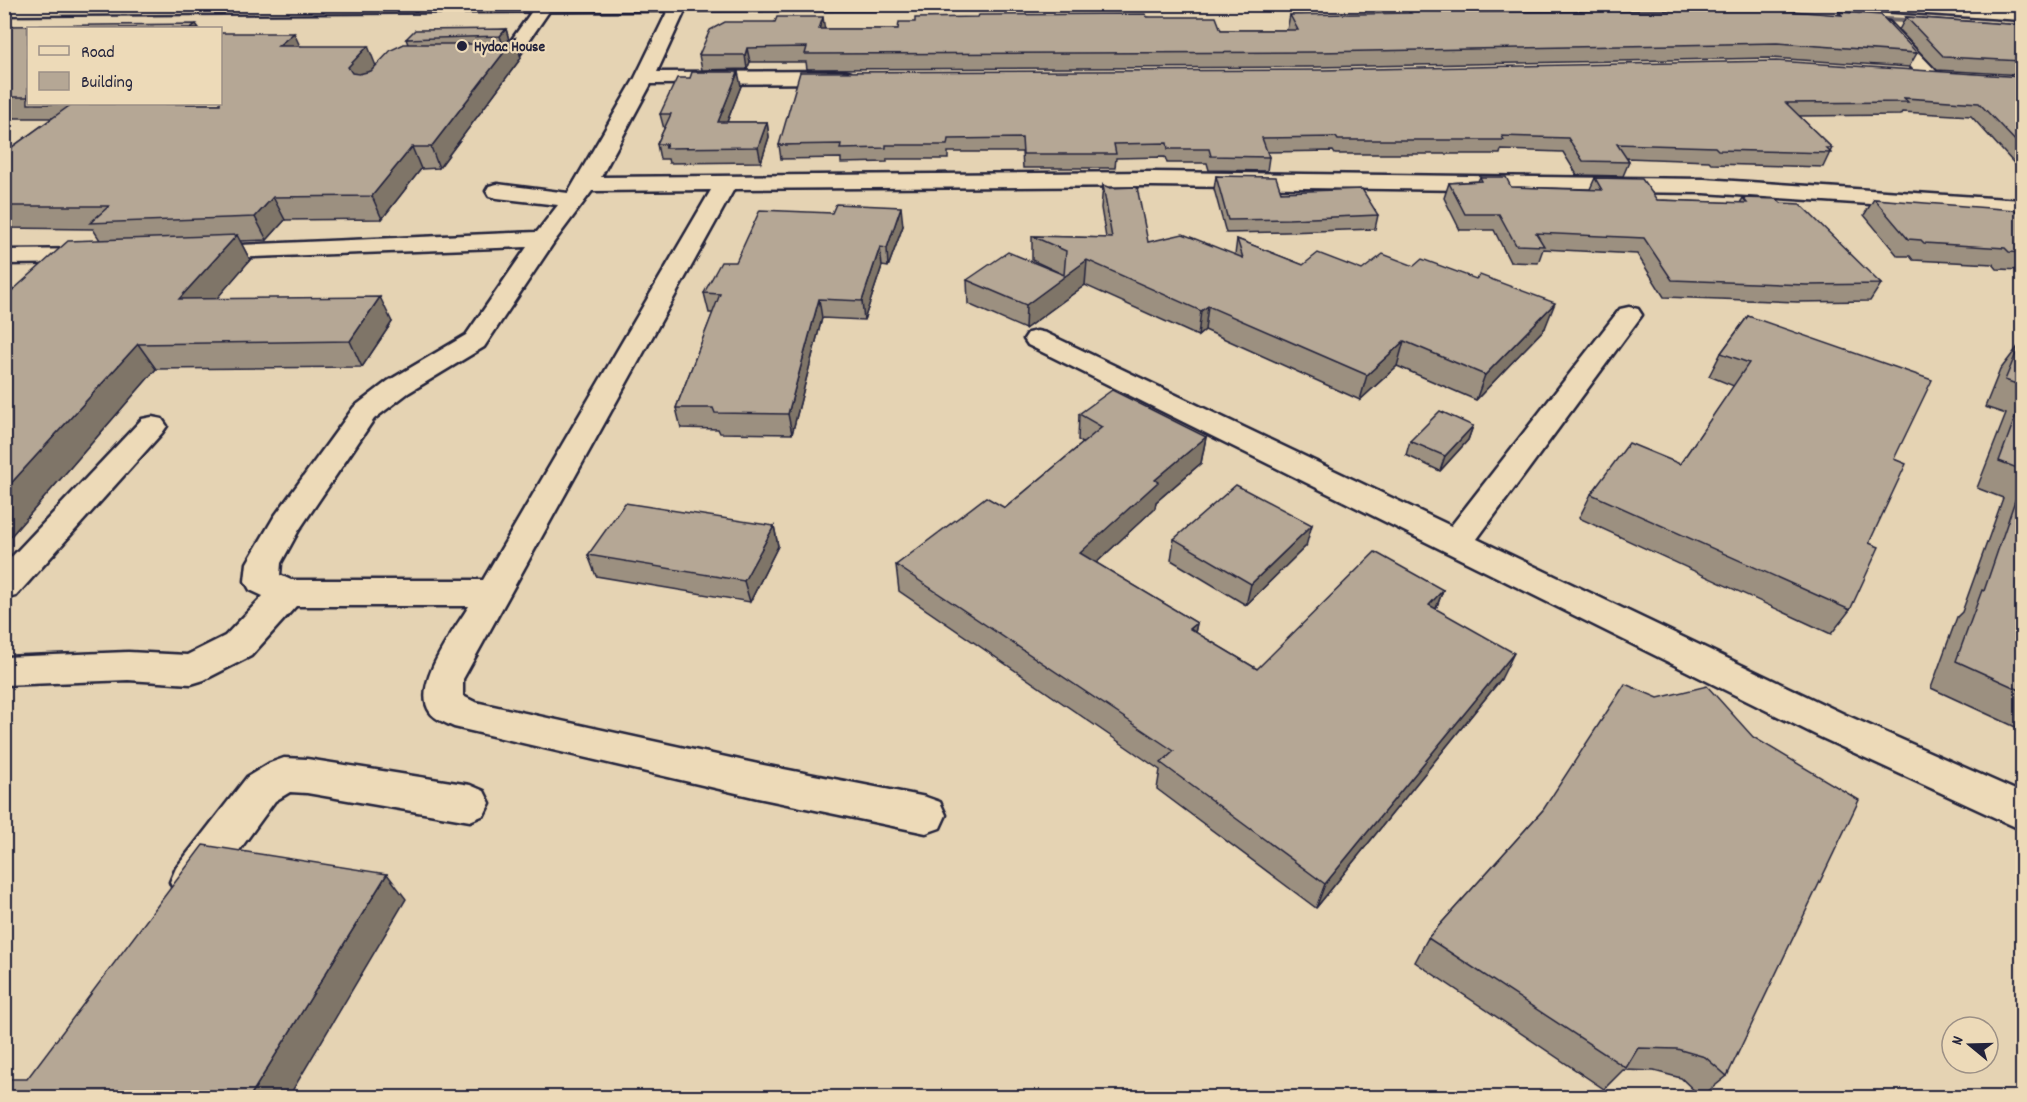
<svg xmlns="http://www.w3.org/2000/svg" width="2027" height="1102" viewBox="0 0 2027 1102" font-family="Dekko,sans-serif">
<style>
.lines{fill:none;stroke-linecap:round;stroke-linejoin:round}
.stream{stroke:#6d6669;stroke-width:5}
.minor-casing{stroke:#22223b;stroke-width:5}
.major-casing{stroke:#22223b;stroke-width:5}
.minor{fill:#eddab8;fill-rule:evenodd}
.major{fill:#eddab8;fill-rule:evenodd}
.wall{fill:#9c9080;stroke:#22223b;stroke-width:1.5}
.shaded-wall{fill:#7f7568;stroke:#22223b;stroke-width:1.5}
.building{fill:#b5a795;stroke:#22223b;stroke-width:1.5}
.poi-dot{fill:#22223b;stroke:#eddab8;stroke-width:2}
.labels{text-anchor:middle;stroke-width:4.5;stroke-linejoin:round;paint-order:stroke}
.far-poi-label{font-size:15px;font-weight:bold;fill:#22223b;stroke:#eddab8;text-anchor:start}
</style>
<rect width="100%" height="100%" fill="#e5d3b3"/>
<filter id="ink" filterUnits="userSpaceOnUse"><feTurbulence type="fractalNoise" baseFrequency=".0167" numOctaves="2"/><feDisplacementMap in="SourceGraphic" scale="12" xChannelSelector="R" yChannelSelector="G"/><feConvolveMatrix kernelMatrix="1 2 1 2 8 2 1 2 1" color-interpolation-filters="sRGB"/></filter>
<g filter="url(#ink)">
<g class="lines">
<!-- stream -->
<g class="stream">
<polyline points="1465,12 1710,8 1757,11"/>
<polyline points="1875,19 1915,21"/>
</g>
<defs>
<g id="minor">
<polygon points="537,4 551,4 552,7 517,58 476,62 470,60 467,56 470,52 505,49"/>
<path d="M671,4h17l-31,68 187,-1 7,2 2,4 -2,4 -7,2 -193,1 -50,93 551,-5 552,7 318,21v14l-318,-21 -552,-7 -418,3 -271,490v17l12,6 283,62 168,33 14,5 6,13 -6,13 -14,5 -168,-35 -304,-71c-8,-4 -20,-8 -24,-15 -19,-26 25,-83 39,-106h-173l-45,50 -47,24 -13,4 -63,-4 -124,5v-28l124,-5 59,3 38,-19 38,-40 -13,-6 -5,-9 2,-18 27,-46 80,-110 34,-26 78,-46 61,-88 -326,12 -9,-2 -3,-5 3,-5 345,-15 21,-27 -61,-7 -8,-2 -3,-5 3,-5 8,-2 71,9 67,-115zM711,190l-228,390h-192l-11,-5 1,-12 18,-33 75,-111 34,-26 76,-46 70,-105 38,-51z"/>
<polygon points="1883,21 1889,22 1938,73 1940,77 1938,81 1924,81 1877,30 1874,26 1877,22"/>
<polygon points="96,249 105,251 108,256 105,261 96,263 4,264 4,250"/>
<polygon points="1629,307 1638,309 1642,315 1477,539 1846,715 2022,793 2022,830 1820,737 1028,345 1024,339 1028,333 1037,331 1046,333 1451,526 1620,309"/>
<polygon points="152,417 162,419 167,426 162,433 16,596 4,599 4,565 142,419"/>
<polygon points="284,758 307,759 470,785 484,791 490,803 484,815 470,821 307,793 290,792 275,801 206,896 191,902 176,896 170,882 176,868 247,777 270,763"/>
</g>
<g id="major">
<polygon points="930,4 922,9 4,15 4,5"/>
<polygon points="1840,4 1937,4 2022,10 2022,20 1848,9"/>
</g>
</defs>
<!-- minor casing -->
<use href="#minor" class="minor-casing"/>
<!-- major casing -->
<use href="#major" class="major-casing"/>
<!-- minor -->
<use href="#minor" class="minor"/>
<!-- major -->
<use href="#major" class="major"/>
</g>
<!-- wall -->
<g class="wall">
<polygon points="1409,11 1476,12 1838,15 1839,12 1917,53 1909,67 1770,58 1317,67 807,69 806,62 750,62 747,69 702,70 699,55 775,22 824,29 898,29 1147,17 1221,30 1287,30 1290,15 1409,14"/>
<polygon points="1906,17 2022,25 2022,75 1937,70 1899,30"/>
<polygon points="4,26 28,28 28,104 220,104 300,46 376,65 408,44 406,39 506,29 509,40 515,38 521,58 439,168 421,169 382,219 285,220 267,240 240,241 250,260 216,299 392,322 362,367 156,369 4,544 100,240 93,229 4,228 4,153 52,118 4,118"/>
<polygon points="2022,77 2022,172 1971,116 1902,112 1900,115 1799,116 1832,148 1823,167 1712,164 1709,161 1627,158 1629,162 1623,176 1577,175 1563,152 1501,150 1500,154 1335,154 1333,151 1267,152 1269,157 1267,171 1209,170 1207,163 1167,163 1165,157 1116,158 1115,168 1023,168 1022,152 948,152 948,159 887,159 887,162 841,163 841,158 781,159 779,145"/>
<polygon points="741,86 727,122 767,122 769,137 761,162 669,163 668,159 660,159 657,144 664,129 660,114"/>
<polygon points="1216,176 1378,215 1375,229 1286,232 1226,233 1214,189"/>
<polygon points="1480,177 1511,187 1590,189 1595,178 1657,200 1740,203 1743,198 1781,203 1881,284 1870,301 1797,302 1664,297 1637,254 1543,249 1538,263 1510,262 1494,230 1460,230 1444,198 1449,183 1478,181"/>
<polygon points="1103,185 1148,242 1235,255 1237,239 1303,265 1362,270 1545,328 1476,400 1397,366 1360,400 1205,330 1198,336 1085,285 1025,329 968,304 967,280 1062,274 1032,260 1032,236 1106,238 1101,208"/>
<polygon points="1874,199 2022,215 2022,270 1997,269 1993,264 1913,260 1910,256 1898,256 1864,215"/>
<polygon points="903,226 888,267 882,266 864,320 822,318 792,434 720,433 718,429 681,428 676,408 713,313 709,313 704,293"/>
<polygon points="1748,316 1894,459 1850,610 1831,634 1579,518 1591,494 1680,464 1734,386 1709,376 1721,353"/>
<polygon points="2020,344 2022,344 2022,730 1931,688 1957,617 1962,612 2003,498 1977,488 2006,414 1985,407 2000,370"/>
<polygon points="1079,414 1206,437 1201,463 1156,502 1155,508 1096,563 1197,623 1195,632 1257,669 1443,590 1436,609 1501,679 1316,908 1157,789 1160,770 899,591 896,565 1005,508 1083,443 1078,440"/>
<polygon points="1473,426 1468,440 1440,471 1406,455 1410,441"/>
<polygon points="774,526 778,546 750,602 596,576 588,555"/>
<polygon points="1174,539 1306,546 1246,605 1171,560"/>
<polygon points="1543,810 1727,1076 1701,1097 1681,1078 1654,1071 1623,1070 1604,1089 1415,962 1428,938"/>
</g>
<!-- shaded-wall -->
<g class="shaded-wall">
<polygon points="823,17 825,31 819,29"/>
<polygon points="196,24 199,28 190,28"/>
<polygon points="506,29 509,40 504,48 500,36"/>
<polygon points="294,33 303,53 278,46"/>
<polygon points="515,38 521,58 439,168 431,147"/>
<polygon points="368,46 376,66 357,88 348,67"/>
<polygon points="747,48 750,62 747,69 745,55"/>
<polygon points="738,72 741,86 721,137 718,122"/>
<polygon points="767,122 769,137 761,162 758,147"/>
<polygon points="412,147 421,169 382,219 372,196"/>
<polygon points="273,197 285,220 267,240 255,217"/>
<polygon points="901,207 903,226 888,267 887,248"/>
<polygon points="237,235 250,260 194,325 179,299"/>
<polygon points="880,247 882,266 864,320 862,301"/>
<polygon points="1087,260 1085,285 1025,329 1026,305"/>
<polygon points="380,297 392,322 362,367 350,341"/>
<polygon points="819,299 822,318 792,434 788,414"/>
<polygon points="1555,303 1545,328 1476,400 1485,375"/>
<polygon points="1208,306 1205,330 1198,336 1201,311"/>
<polygon points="1404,341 1397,366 1360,400 1367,375"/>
<polygon points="138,344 156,369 4,544 4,491"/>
<polygon points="1473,426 1468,440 1440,471 1445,456"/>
<polygon points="1206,437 1201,463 1156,502 1155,508 1079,579 1080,553 1155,480"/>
<polygon points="1312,525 1306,546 1246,605 1251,584"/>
<polygon points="774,526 778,546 750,602 744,581"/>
<polygon points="1443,590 1433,616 1429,605"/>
<polygon points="1197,623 1192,649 1190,629"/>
<polygon points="1514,653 1501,679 1316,908 1325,884"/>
<polygon points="387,874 406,899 288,1098 249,1098"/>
</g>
<!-- building -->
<g class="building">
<polygon points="1473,10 1476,12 1779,10 1842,15 1839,12 1881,15 1917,53 1777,43 1320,52 805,54 807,47 747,48 745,55 699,55 710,30 725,22 775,22 777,17 823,17 819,29 898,29 899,22 915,22 915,18 978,17 979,15 1146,14 1147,17 1216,17 1221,30 1298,30 1290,15 1411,13 1409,11"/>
<polygon points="1906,17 2022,25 2022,61 1944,57"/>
<polygon points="196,24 190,28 28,28 28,97 4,97 4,26"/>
<polygon points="506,29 500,36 406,39 415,30"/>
<polygon points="220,33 294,33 278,46 368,46 348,67 352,73 359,74 371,71 391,50 404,44 499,44 515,38 431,147 412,147 372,196 273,197 255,217 90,223 109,206 4,206 4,153 72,104 220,104"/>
<polygon points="1776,61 2022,77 2022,148 1979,103 1904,98 1908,102 1786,103 1832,148 1826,148 1831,153 1718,150 1715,147 1617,144 1629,162 1583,161 1568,138 1502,136 1504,140 1338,140 1336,137 1262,138 1269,157 1211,156 1209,149 1168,149 1167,143 1114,144 1116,154 1023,154 1022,138 948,139 947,145 886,145 886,148 840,149 841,144 779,145 800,72 1320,70"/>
<polygon points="692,72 738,72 718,122 767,122 758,147 665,148 667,144 657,144 671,114 660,114 677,78 690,78"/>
<polygon points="1216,176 1276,177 1281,192 1362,189 1378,215 1289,219 1228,220"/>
<polygon points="1480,177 1506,177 1511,187 1602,190 1595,178 1642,179 1657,200 1747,203 1743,198 1777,199 1781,203 1800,204 1881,284 1807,285 1672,280 1644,238 1536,233 1544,246 1516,245 1499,214 1465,214 1449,183 1482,181"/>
<polygon points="1103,185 1110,188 1137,187 1148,242 1183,234 1243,258 1237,239 1303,265 1318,253 1362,270 1383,254 1414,266 1422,259 1476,279 1480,275 1555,303 1485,375 1404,341 1367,375 1208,306 1201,311 1087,260 1026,305 967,280 1008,252 1064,275 1066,251 1032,236 1112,238"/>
<polygon points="1874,199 2015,210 2021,215 2022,215 2022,253 2009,252 2005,248 1924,243 1921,240 1908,239"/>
<polygon points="836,204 901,207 887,248 880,247 862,301 819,299 788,414 715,413 713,408 676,408 720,294 704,293 721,262 736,262 760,210 832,213"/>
<polygon points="237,235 179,299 380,297 350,341 138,344 4,491 4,298 68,241"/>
<polygon points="1748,316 1932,380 1894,459 1906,464 1869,543 1879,547 1850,610 1591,494 1629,443 1680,464 1749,363 1721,353"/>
<polygon points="2020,344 2022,344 2022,386 2005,380"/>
<polygon points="1112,390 1206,437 1155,480 1158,482 1080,553 1197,623 1190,629 1257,669 1375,552 1443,590 1429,605 1514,653 1325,884 1161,763 1174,751 896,565 986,497 1005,508 1102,427 1079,414"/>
<polygon points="2022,399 2022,470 1999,461"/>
<polygon points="1440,411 1473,426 1445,456 1410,441"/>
<polygon points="2022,480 2022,691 1956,661 1982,590 1984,591"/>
<polygon points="1236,485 1312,525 1251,584 1174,539"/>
<polygon points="625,503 774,526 744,581 588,555"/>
<polygon points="1625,684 1658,698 1707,686 1753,737 1859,800 1727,1076 1705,1057 1677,1049 1638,1048 1626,1068 1428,938 1543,810"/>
<polygon points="203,845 387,874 249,1098 4,1098 4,1079 27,1079"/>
<polygon points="626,1094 648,1098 625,1098"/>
</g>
</g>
<!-- markers -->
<circle class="poi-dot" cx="462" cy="46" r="6"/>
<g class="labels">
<!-- far-poi labels -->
<g class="far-poi-label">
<text x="474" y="51">Hydac House</text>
</g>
</g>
<!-- margin -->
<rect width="2027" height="1102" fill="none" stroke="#eddab8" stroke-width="24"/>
<rect x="12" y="12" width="2003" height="1078" fill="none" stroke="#22223b" stroke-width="2" filter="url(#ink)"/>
<!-- legend -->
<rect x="27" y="27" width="195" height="78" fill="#eddab8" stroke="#9c9086" stroke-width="1.5"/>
<rect x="39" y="46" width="30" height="9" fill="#eddab8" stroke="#9c9086" stroke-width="1.5"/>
<text x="81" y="57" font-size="18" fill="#22223b">Road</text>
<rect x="39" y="72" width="30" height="18" fill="#b5a795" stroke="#9c9086" stroke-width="1.5"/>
<text x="81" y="87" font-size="18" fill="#22223b">Building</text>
<!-- north arrow -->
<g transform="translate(1970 1045) rotate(289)"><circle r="28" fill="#eddab8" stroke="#9c9086" stroke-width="1.5"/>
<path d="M0-4.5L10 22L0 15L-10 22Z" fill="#22223b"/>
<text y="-9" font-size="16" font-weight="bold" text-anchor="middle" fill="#22223b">N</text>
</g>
</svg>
